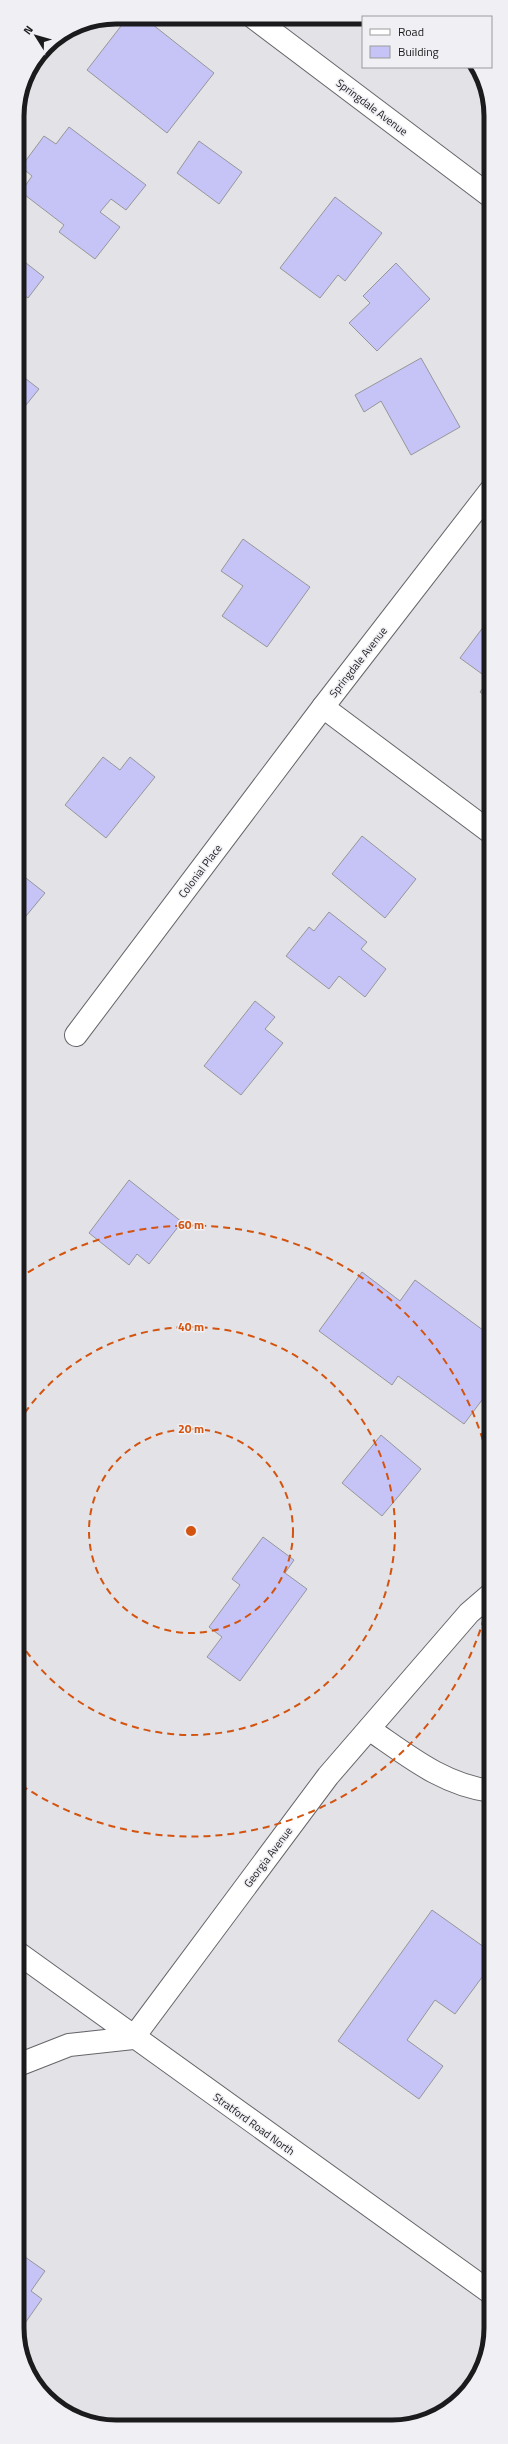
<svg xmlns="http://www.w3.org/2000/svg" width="508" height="2444" viewBox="0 0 508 2444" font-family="'Titillium Web',sans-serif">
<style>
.building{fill:#c6c4f6;stroke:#96969a}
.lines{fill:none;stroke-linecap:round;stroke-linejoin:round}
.minor-casing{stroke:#66666a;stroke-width:24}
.major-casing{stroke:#66666a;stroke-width:24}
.minor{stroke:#fff;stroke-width:22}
.major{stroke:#fff;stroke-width:22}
.ring{fill:none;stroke:#d4530e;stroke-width:2;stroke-dasharray:7 5}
.labels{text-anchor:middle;stroke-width:3;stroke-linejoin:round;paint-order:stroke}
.street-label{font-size:11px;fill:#1b1b1d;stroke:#f0f0f4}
.rim{fill:none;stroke:#1b1b1d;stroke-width:5}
.centre{fill:#d4530e;stroke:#f0f0f4;stroke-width:2}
.ring-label{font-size:12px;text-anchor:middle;font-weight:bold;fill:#d4530e;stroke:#f0f0f4;stroke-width:3;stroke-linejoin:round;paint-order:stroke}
</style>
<rect width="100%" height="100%" fill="#e2e2e7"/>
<!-- building -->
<g class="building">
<polygon points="128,17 143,17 214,73 167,133 87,70"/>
<polygon points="69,127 146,185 126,210 111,199 100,212 120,227 95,259 59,232 64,225 21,192 32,176 21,167 44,136 56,144"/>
<polygon points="199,141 242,172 219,204 177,173"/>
<polygon points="335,197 382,233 345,281 338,275 320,298 280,268"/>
<polygon points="17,256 44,277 28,298 17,290"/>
<polygon points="396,263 430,299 377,351 349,323 370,303 363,296"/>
<polygon points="421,358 460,427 411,455 381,401 364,412 355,395"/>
<polygon points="17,372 39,389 17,416"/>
<polygon points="243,539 310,587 267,647 222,616 243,586 221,571"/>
<polygon points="490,618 490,700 480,692 489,679 460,658"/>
<polygon points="103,757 120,770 130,757 155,777 106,838 65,805"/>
<polygon points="362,836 416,879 385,918 332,874"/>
<polygon points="17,871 45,893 17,927"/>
<polygon points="329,912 367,942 361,949 386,969 365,997 339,976 329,989 286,956 309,927 314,931"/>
<polygon points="255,1001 275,1017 265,1029 283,1043 241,1095 204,1066"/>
<polygon points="129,1180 182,1222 149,1264 137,1254 129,1265 89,1233"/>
<polygon points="362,1272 400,1301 415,1280 491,1336 491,1388 464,1424 398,1376 392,1385 319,1331"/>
<polygon points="381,1435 421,1469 382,1516 342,1483"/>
<polygon points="263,1537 294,1560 285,1573 307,1589 240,1681 207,1657 222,1637 209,1627 240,1585 232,1579"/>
<polygon points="432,1910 491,1952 491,1965 455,2014 435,2000 407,2040 443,2066 419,2099 338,2041"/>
<polygon points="18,2252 45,2271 31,2291 42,2299 18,2333"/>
</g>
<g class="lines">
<defs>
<g id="minor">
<polyline points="254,18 490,196"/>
<polyline points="323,707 490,832"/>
<polyline points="76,1035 323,707 490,491"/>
<path d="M369,1729c38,26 74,56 122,62"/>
<polyline points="18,2065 69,2045 133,2038 328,1776 469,1613 491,1594"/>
</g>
<polyline id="major" points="18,1953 491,2293"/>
</defs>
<!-- minor casing -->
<use href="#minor" class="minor-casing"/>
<!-- major casing -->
<use href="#major" class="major-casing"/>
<!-- minor -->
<use href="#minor" class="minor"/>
<!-- major -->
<use href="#major" class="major"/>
</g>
<!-- distance rings -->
<g class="ring">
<circle cx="191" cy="1531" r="102"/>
<path d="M18 1423A204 204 0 1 1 18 1639"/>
<path d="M490 1595A306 306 0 0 1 18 1783M18 1279A306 306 0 0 1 490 1467"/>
</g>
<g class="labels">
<!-- street labels -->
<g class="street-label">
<text transform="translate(372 107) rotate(37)" y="4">Springdale Avenue</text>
<text transform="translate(358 662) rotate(-52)" y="4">Springdale Avenue</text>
<text transform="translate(200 871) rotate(-53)" y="4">Colonial Place</text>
<text transform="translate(268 1857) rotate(-53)" y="4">Georgia Avenue</text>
<text transform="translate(254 2124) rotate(36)" y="4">Stratford Road North</text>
</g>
</g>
<!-- crop -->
<path d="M0 0H508V2444H0ZM116 24H392A92 92 0 0 1 484 116V2328A92 92 0 0 1 392 2420H116A92 92 0 0 1 24 2328V116A92 92 0 0 1 116 24Z" fill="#f0f0f4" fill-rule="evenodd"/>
<path class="rim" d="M116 24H392A92 92 0 0 1 484 116V2328A92 92 0 0 1 392 2420H116A92 92 0 0 1 24 2328V116A92 92 0 0 1 116 24Z"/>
<circle cx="191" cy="1531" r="6" class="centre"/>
<g class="ring-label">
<text x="191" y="1229">60 m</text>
<text x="191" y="1331">40 m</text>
<text x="191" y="1433">20 m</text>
</g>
<!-- legend -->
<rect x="362" y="16" width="130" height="52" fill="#f0f0f4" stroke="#9b9b9e"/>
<rect x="370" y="29" width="20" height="6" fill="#ffffff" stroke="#9b9b9e"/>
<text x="398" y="36" font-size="12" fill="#1b1b1d">Road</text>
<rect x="370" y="46" width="20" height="12" fill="#c6c4f6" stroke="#9b9b9e"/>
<text x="398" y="56" font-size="12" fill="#1b1b1d">Building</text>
<!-- north arrow -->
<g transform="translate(36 36) rotate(307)" stroke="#f0f0f4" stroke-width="3" paint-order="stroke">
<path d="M0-3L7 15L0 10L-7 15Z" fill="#1b1b1d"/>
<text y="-6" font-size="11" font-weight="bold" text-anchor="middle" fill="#1b1b1d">N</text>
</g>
</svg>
